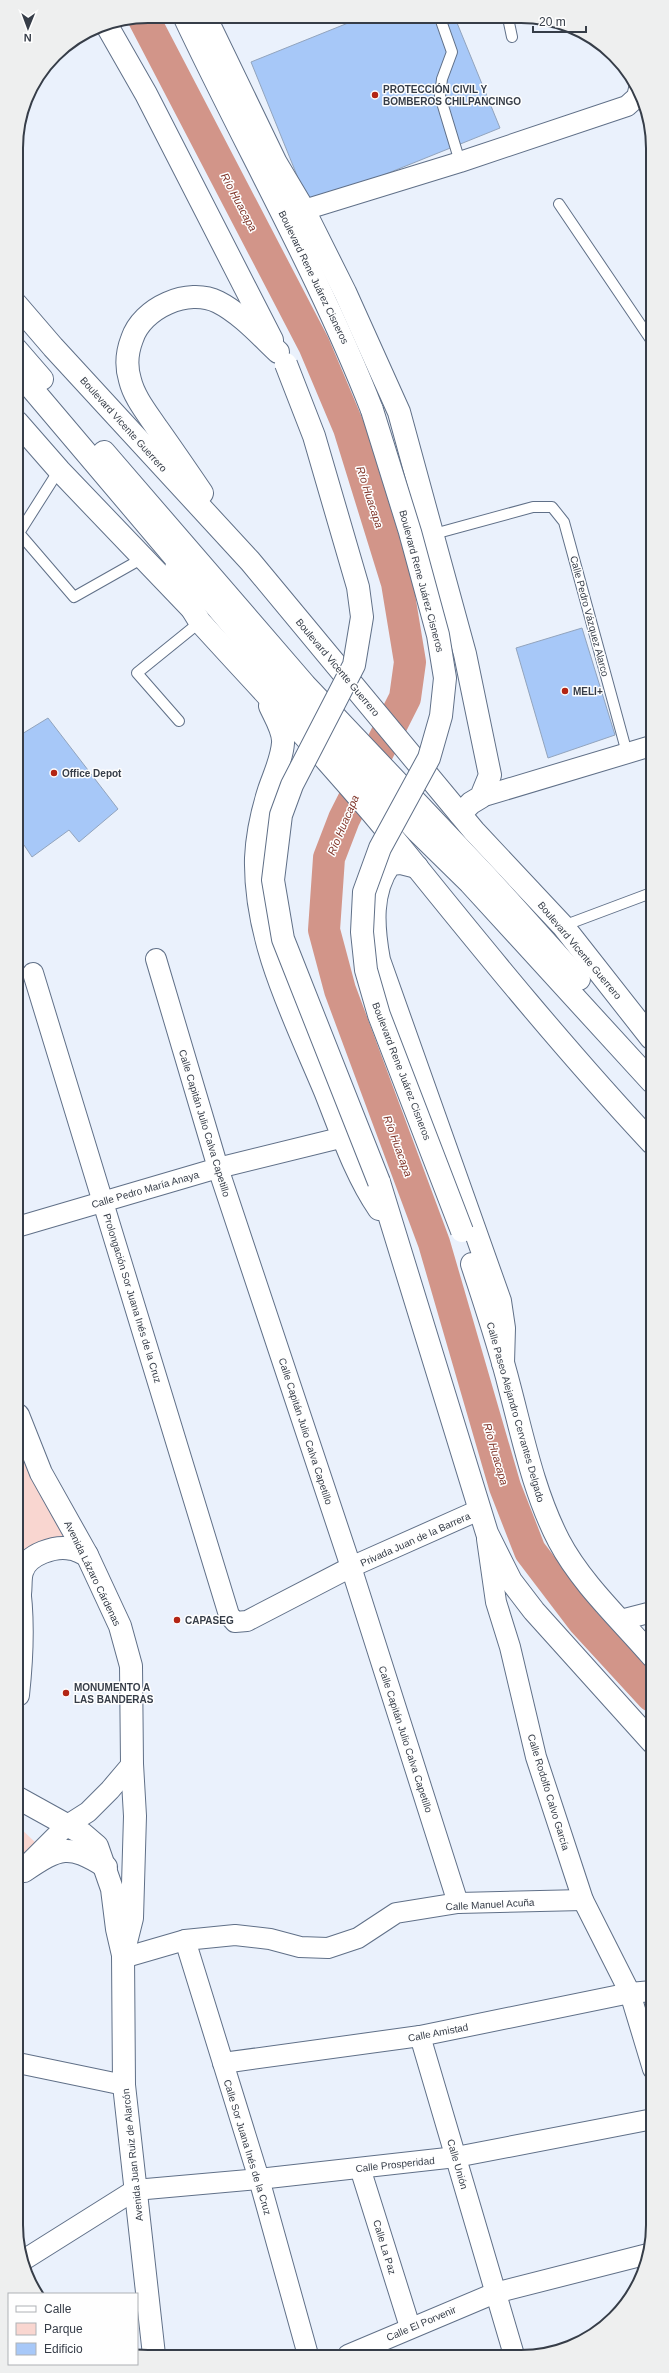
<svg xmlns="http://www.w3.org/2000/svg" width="669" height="2373" viewBox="0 0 669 2373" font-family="Helvetica,sans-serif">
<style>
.green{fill:#f9d6d0}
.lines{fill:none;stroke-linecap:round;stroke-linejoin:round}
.river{stroke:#d29589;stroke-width:32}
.building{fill:#a7c8f8;stroke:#92a4bd}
.lane-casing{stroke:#607088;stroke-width:12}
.street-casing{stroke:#607088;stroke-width:22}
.secondary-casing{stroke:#607088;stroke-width:24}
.highway-casing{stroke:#607088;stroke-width:24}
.lane{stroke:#fff;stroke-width:10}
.street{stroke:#fff;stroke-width:20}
.secondary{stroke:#fff;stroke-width:22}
.highway{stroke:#fff;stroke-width:22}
.secondary-bridge-casing{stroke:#607088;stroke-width:24;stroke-linecap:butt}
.secondary-bridge{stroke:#fff;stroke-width:22}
.poi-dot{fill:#b32514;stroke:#fefefe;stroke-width:1.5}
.labels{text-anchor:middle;stroke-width:3;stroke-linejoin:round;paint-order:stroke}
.poi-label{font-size:10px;font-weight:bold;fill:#363d48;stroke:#fefefe;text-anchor:start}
.street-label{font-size:10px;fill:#363d48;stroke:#fefefe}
.water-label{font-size:11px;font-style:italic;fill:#803529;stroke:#fefefe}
.rim{fill:none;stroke:#363d48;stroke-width:2}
</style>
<rect width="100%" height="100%" fill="#eaf1fc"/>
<!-- green -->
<g class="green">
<polygon points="18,1442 68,1542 24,1555"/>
<polygon points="18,1826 36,1843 18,1867"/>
</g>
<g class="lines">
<!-- river -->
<polyline class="river" points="143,17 314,345 349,428 397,583 410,662 405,698 344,819 329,858 324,930 340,990 434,1243 505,1487 530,1551 584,1622 652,1696"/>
</g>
<!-- building -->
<g class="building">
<polygon points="363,17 455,18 500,128 309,205 251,62"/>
<polygon points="582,628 615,735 548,758 516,648"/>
<polygon points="48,718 118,809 79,842 69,830 32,857 24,845 17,850 17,737"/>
</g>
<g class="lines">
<defs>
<g id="lane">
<polyline points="440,18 452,52 442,79 440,96 460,162"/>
<polyline points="508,18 512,37"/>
<polyline points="559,204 651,340"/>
<polyline points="59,470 19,533 74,597 143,558"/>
<polyline points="434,534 533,507 552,507 564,522 627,753"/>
<polyline points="179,721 137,673 200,622"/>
<polyline points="563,926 651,893"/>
</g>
<g id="street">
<polyline points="304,210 460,162 627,106 637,97 639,89"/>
<polyline points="481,797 651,746"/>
<polyline points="156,959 218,1168 351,1567 458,1903"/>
<polyline points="33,973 229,1615 235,1622 247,1621 351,1567 479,1510"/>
<polyline points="17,1227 218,1168 344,1137"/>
<polyline points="487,1539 496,1602 510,1647 536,1757 583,1900 630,1993 653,2069"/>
<polyline points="621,1620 652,1612"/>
<polyline points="28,1864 66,1826 88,1812 110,1790 132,1764"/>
<polyline points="185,1940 259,2179 308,2355"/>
<polyline points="123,1958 185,1940 235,1935 270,1939 300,1947 328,1948 358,1938 396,1913 458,1903 583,1900"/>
<polyline points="420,2036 514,2355"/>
<polyline points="18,2063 124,2085"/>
<polyline points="223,2063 420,2036 630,1993 652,1991"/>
<polyline points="360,2168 410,2327"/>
<polyline points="22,2261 135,2190 259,2179 456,2157 653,2119"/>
<polyline points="348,2355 495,2293 648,2254"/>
</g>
<g id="secondary">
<path d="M184,16c62,132 135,258 188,394"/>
<polyline points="205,16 276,163 304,210 345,292 399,412 465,654 490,775 481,797 471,803 460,814"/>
<polyline points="106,24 146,94 272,340"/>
<polyline points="16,304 53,347 250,561 474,831 563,926 651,1038"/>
<path d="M17,422l42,48 133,139 8,13c70,77 142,152 207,233 79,98 159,196 245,288"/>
<path d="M202,493c-15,-22 -30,-44 -45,-65 -10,-15 -23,-31 -27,-48 -4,-13 -3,-28 2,-41 10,-31 56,-52 86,-37 22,11 42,33 60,50"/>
<path d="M270,706c5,11 14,25 13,37 -1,16 -9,32 -14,47 -7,22 -12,45 -13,68 -2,82 38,159 69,233 16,40 30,83 54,118"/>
<path d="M417,867l-16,-4 -11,1c-20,28 -17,63 -11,96l121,341 4,27 -1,35"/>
<polyline points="379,1182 487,1533 511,1581 534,1611 652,1742"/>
<path d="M472,1264c13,40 27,81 37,121 14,53 25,108 50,156 22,42 62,79 93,115"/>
<polyline points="18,1415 41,1473 87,1555 120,1626 131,1666 132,1764 135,1816 132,1918 124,1950"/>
<path d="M18,1581c6,36 4,77 0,114"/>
<path d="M20,1594c1,-7 0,-16 2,-22 5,-18 34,-27 50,-23 5,1 10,4 15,6"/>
<polyline points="18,1798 83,1834 97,1846 112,1889 117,1929 123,1955 124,2085 154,2355"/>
<path d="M24,1871c36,-24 44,-28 82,-4"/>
</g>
<g id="highway">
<polyline points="16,349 42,379"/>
<polyline points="17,371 294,698 418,832 470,883 652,1082"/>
<polyline points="104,452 305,685 487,877 579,979"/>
<polyline points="176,568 192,609"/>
</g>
</defs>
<!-- lane casing -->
<use href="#lane" class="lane-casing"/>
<!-- street casing -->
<use href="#street" class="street-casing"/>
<!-- secondary casing -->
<use href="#secondary" class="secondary-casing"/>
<!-- highway casing -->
<use href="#highway" class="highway-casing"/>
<!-- lane -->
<use href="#lane" class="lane"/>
<!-- street -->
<use href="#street" class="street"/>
<!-- secondary -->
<use href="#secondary" class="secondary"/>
<!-- highway -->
<use href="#highway" class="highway"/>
<defs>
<g id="secondary-bridge">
<polyline points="286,364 314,436 358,587 362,617 354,665 292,785 281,815 273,880 283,939 379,1182"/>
<polyline points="372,410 410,532 438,635 445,678 441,716 429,758 380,848 364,892 362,932 366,970 379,1015 462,1231"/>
</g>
</defs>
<!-- secondary-bridge casing -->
<use href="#secondary-bridge" class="secondary-bridge-casing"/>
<!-- secondary-bridge -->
<use href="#secondary-bridge" class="secondary-bridge"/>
</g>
<!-- markers -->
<g class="poi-dot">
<circle cx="375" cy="95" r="4"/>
<circle cx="565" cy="691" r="4"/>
<circle cx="54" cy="773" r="4"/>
<circle cx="177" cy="1620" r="4"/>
<circle cx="66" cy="1693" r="4"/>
</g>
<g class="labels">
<!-- poi labels -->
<g class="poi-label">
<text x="383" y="93">PROTECCIÓN CIVIL Y<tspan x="383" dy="12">BOMBEROS CHILPANCINGO</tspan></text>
<text x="573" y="695">MELI+</text>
<text x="62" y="777">Office Depot</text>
<text x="185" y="1624">CAPASEG</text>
<text x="74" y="1691">MONUMENTO A<tspan x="74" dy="12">LAS BANDERAS</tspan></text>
</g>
<!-- street labels -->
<g class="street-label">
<text transform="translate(314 277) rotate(64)" y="4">Boulevard Rene Juárez Cisneros</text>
<text transform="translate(124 424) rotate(48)" y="4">Boulevard Vicente Guerrero</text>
<text transform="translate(422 581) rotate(75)" y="4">Boulevard Rene Juárez Cisneros</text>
<text transform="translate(590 616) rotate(75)" y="4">Calle Pedro Vázquez Alarco</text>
<text transform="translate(338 667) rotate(50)" y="4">Boulevard Vicente Guerrero</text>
<text transform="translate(580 950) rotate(50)" y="4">Boulevard Vicente Guerrero</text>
<text transform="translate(402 1071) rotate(69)" y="4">Boulevard Rene Juárez Cisneros</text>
<text transform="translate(205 1123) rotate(73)" y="4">Calle Capitán Julio Calva Capetillo</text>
<text transform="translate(145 1189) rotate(-16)" y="4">Calle Pedro María Anaya</text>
<text transform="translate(133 1298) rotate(73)" y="4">Prolongación Sor Juana Inés de la Cruz</text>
<text transform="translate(516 1412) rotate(74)" y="4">Calle Paseo Alejandro Cervantes Delgado</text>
<text transform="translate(306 1431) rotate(72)" y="4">Calle Capitán Julio Calva Capetillo</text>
<text transform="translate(415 1539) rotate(-24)" y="4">Privada Juan de la Barrera</text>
<text transform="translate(93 1573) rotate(64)" y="4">Avenida Lázaro Cárdenas</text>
<text transform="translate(406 1739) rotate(72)" y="4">Calle Capitán Julio Calva Capetillo</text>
<text transform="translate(549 1792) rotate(73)" y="4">Calle Rodolfo Calvo García</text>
<text transform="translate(490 1904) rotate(-3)" y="4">Calle Manuel Acuña</text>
<text transform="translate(438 2032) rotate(-11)" y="4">Calle Amistad</text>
<text transform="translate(248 2147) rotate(73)" y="4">Calle Sor Juana Inés de la Cruz</text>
<text transform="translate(132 2155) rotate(-96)" y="4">Avenida Juan Ruiz de Alarcón</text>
<text transform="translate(395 2164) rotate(-6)" y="4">Calle Prosperidad</text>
<text transform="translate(458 2164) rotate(74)" y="4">Calle Unión</text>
<text transform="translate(385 2247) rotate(73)" y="4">Calle La Paz</text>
<text transform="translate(421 2323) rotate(-23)" y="4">Calle El Porvenir</text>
</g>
<!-- water labels -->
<g class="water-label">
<text transform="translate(239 202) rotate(62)" y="4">Río Huacapa</text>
<text transform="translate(370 497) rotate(72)" y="4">Río Huacapa</text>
<text transform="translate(343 825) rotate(-67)" y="4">Río Huacapa</text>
<text transform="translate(398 1146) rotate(70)" y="4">Río Huacapa</text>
<text transform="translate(496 1454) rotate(74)" y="4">Río Huacapa</text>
</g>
</g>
<!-- crop -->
<path d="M0 0H669V2373H0ZM148 23H521A125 125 0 0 1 646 148V2225A125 125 0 0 1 521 2350H148A125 125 0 0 1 23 2225V148A125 125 0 0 1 148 23Z" fill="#eeefef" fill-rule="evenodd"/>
<path class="rim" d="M148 23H521A125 125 0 0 1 646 148V2225A125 125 0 0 1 521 2350H148A125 125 0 0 1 23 2225V148A125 125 0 0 1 148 23Z"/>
<!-- legend -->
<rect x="8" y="2293" width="130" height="72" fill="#fefefe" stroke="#aeb1b5"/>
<rect x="16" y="2306" width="20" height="6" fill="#ffffff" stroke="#aeb1b5"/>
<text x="44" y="2313" font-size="12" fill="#363d48">Calle</text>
<rect x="16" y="2323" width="20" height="12" fill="#f9d6d0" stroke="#aeb1b5"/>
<text x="44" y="2333" font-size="12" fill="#363d48">Parque</text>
<rect x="16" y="2343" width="20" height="12" fill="#a7c8f8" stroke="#aeb1b5"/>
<text x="44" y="2353" font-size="12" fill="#363d48">Edificio</text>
<!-- north arrow -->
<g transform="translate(28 28) rotate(181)" stroke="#fefefe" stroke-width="3" paint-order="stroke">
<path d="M0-3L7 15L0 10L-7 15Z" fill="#363d48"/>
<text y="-6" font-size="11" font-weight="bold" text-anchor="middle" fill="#363d48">N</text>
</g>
<!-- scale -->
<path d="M533 26v6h53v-6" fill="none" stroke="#363d48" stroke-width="2"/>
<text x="539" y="26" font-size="12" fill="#363d48" stroke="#fefefe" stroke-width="3" paint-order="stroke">20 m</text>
</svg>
